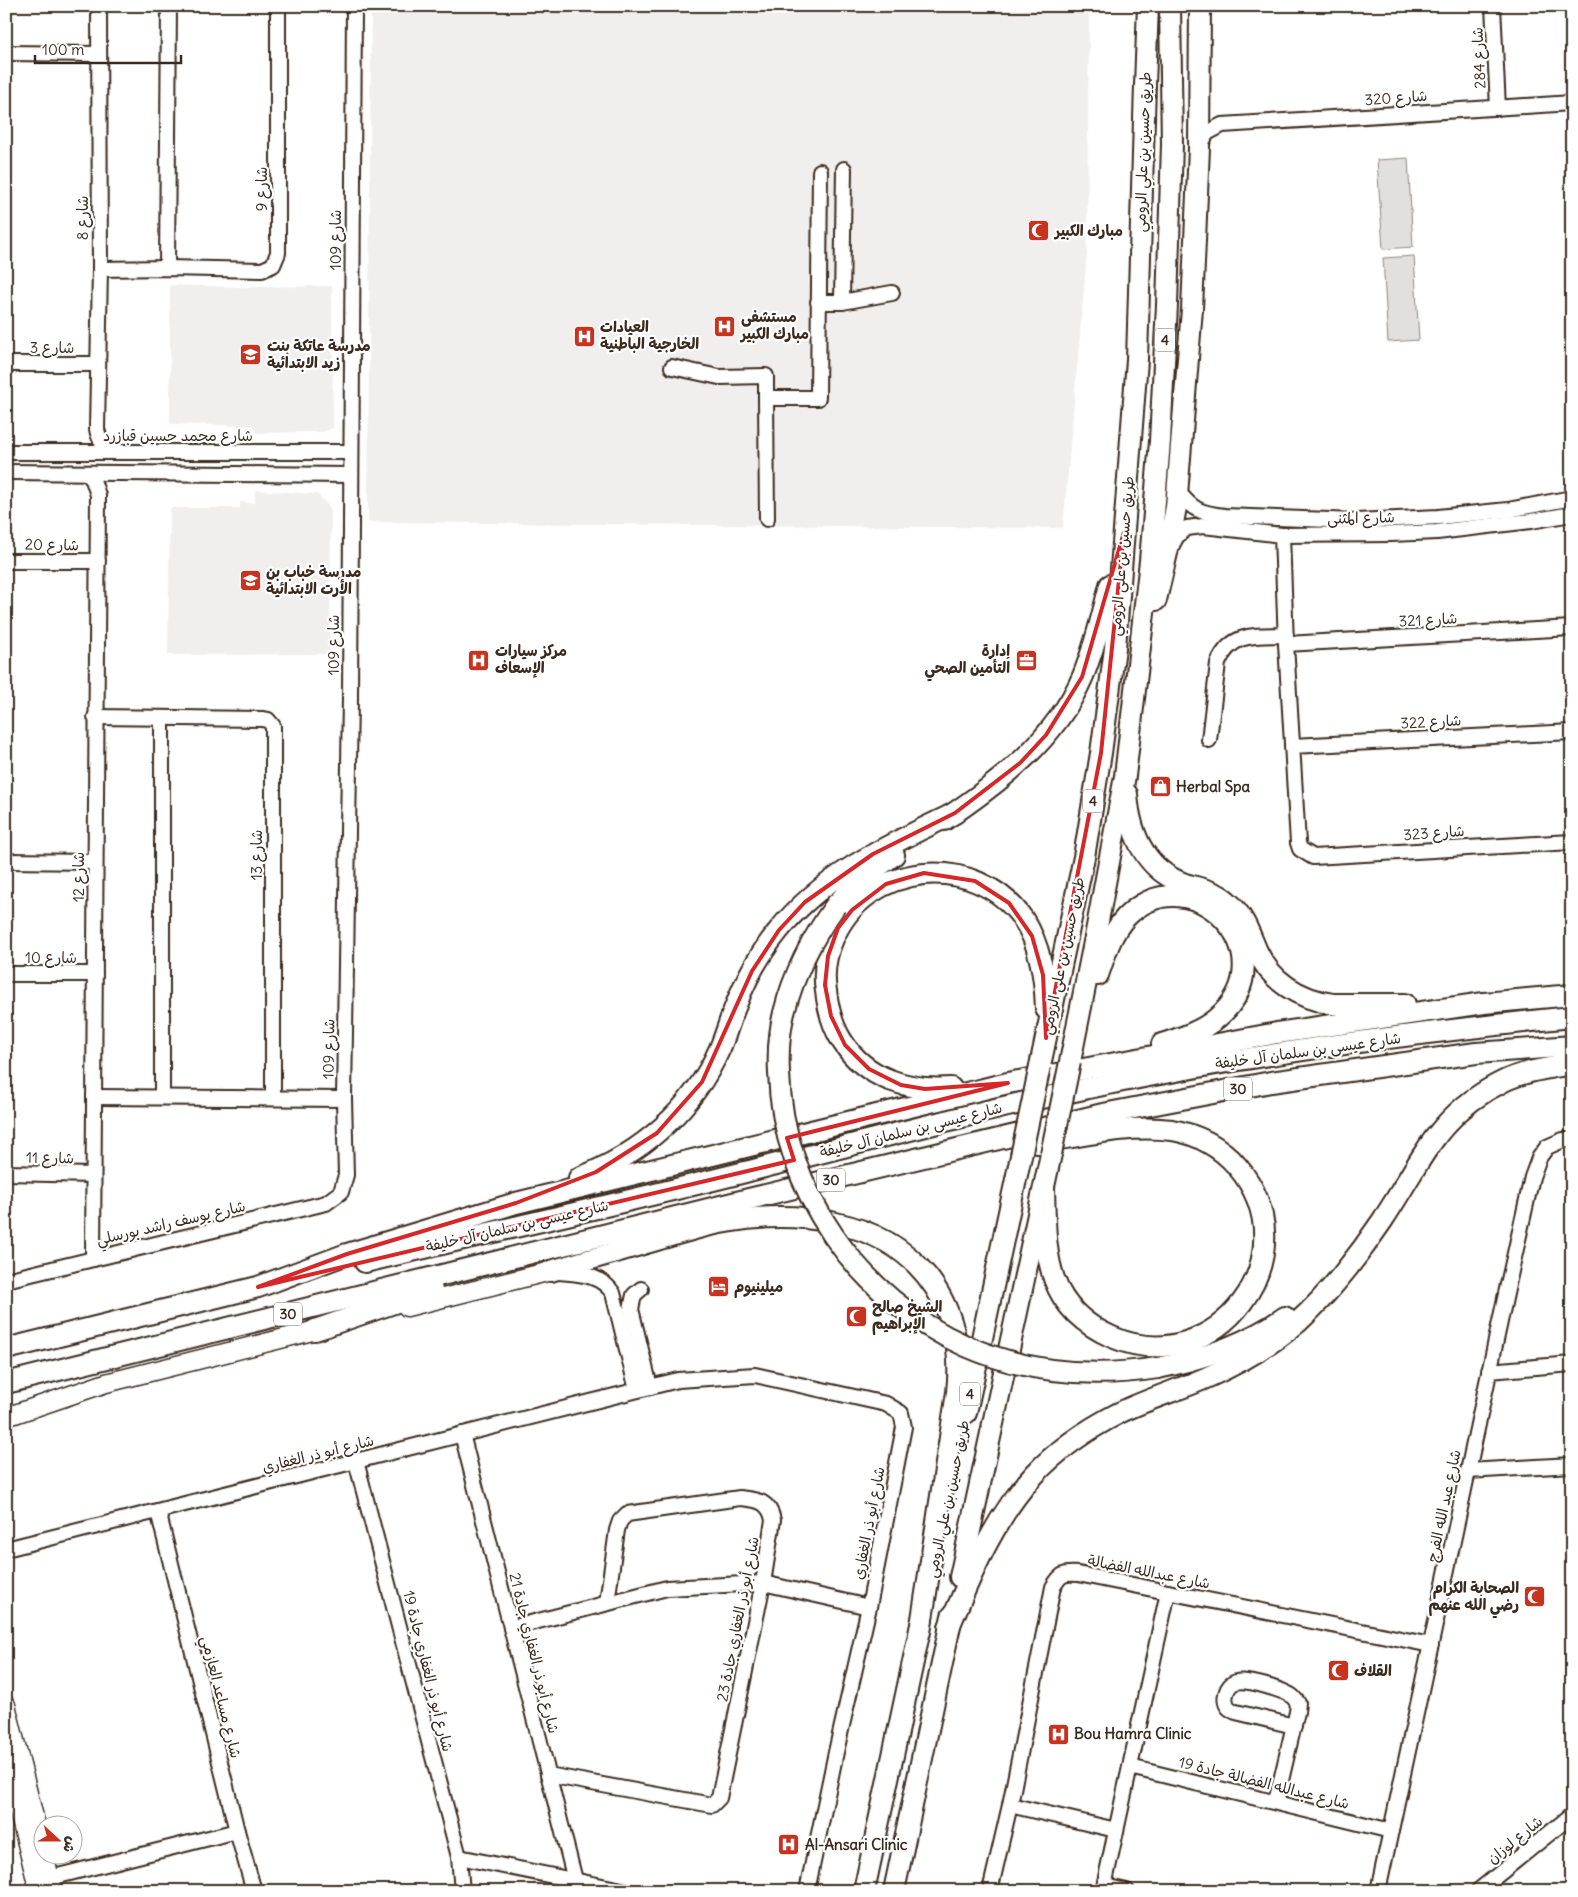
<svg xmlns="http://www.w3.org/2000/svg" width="1578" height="1897" viewBox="0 0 1578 1897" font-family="Delius,'Playpen Sans Arabic',sans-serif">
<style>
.built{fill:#f1efee}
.green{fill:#e2e0de;stroke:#8e857e}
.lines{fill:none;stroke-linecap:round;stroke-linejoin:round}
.minor-casing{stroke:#3b2a1e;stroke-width:18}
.major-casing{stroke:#3b2a1e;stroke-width:21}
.highway-casing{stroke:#3b2a1e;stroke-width:24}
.minor{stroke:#fff;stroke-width:14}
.major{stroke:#fff;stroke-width:18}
.highway{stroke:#fff;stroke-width:20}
.highway-bridge-casing{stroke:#3b2a1e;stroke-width:24;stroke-linecap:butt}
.highway-bridge{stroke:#fff;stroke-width:20}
.marked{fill:none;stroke:#d62828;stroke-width:4;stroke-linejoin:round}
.labels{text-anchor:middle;stroke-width:4.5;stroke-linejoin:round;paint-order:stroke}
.shield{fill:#fff;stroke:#766a62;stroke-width:1}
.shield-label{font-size:14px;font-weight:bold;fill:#3b2a1e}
.street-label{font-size:15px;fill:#3b2a1e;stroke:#fff}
.poi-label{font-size:15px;font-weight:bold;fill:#3b2a1e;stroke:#fff;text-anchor:start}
</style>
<rect width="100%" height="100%" fill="#fff"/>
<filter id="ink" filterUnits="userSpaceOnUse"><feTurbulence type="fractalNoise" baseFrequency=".02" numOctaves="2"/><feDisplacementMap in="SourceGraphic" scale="10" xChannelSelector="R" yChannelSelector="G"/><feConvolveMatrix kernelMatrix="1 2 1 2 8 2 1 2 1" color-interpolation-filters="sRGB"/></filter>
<g filter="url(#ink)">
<!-- built -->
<g class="built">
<polygon points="371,6 1089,6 1087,254 1063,528 368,522"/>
<polygon points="170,285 243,287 332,286 333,428 322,432 255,433 254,426 170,424"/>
<polygon points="255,490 317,494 331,509 330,654 168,655 170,508 240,508 240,502 255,503"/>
</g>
<!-- green -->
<g class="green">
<polygon points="1408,158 1413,247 1383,249 1377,160"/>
<polygon points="1414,256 1419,340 1388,342 1383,258"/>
</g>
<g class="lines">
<defs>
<g id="minor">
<path d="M99,6l1,263 -3,160c2,12 8,18 18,23"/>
<polyline points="1493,6 1498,108"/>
<polyline points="6,53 99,54"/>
<polyline points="1199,148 1207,133 1222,125 1572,103"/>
<polyline points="167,268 169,6"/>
<polyline points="100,269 167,268 262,270 273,265 278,253 278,6"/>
<polyline points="818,302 842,302 892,293"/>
<polyline points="842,302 844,169"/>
<polyline points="6,364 97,364"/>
<polyline points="672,367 719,377 766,376 766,398 818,398 820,171"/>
<polyline points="766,398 767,519"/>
<polyline points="6,452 350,452"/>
<polyline points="6,472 350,475"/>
<polyline points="87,473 93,480 98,495 93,1259"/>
<path d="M1177,490c15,20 23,23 48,26l131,5 82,-4 70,-7 64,-12"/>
<polyline points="1282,535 1286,644 1298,843 1300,849 1313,857 1572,842"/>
<polyline points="1171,547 1177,536 1187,528 1203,526 1282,535 1391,534 1437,532 1531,521 1572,514"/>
<polyline points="6,561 98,561"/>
<polyline points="1286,644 1572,628"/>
<polyline points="95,717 262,719 268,720 273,726 273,1098"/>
<polyline points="162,718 162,1097"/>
<path d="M1209,740l9,-77c14,-32 38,-27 68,-28"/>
<polyline points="1292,746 1572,732"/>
<polyline points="6,861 95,862"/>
<polyline points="6,974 95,974"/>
<polyline points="94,1097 344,1099"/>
<polyline points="6,1173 93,1175"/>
<path d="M559,1272c21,2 41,2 54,21l24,97"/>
<polyline points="6,1280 326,1203 341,1192 346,1175 344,1099 350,698 354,6"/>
<polyline points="641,1289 634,1295 631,1309 650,1387"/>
<polyline points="1489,1371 1572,1364"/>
<polyline points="462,1434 575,1880"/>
<polyline points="356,1461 459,1857 462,1891"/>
<polyline points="1468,1471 1572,1465"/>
<polyline points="158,1511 237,1831 254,1891"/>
<polyline points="6,1549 678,1380 755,1375 886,1404 901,1413 904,1427 869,1607 836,1752 807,1891"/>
<polyline points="511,1628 667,1588 763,1583 869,1607"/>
<polyline points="1130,1767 1391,1831"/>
<path d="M548,1775l164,30 7,-7 44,-215 10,-63c-4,-20 -16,-20 -33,-22l-113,16 -7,7 -3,9 -10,73"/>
<path d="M1276,1802l21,-90 1,-9c-2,-2 -3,-4 -5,-6 -8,-7 -47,-18 -57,-15 -10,3 -14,19 -7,26 2,2 5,3 7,4l58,14"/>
<polyline points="1010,1805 1116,1830"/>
<polyline points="459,1857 627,1891"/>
<polyline points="50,1878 237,1831"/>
<polyline points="1104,1886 1127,1891"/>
<path d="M990,1891l20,-86 43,-218c8,-13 10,-14 25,-13l353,71"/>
<polyline points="1103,1891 1168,1592"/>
<polyline points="1378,1891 1507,1289 1532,1177 1539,1158 1547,1147 1563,1140 1572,1140"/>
<polyline points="1478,1891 1572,1815"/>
</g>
<g id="major">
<polyline points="407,1307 551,1271"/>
<polyline points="6,1417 106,1383 328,1327"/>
<polyline points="6,1705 42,1849"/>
<polyline points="6,1761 39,1891"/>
<polyline points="44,1854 53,1891"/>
</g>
<g id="highway">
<polyline points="1156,600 1170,540 1176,507 1192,309 1199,148 1200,6"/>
<path d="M1127,794c3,40 18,76 58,90 14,4 31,7 42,17 15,12 22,31 29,48 14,32 43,50 77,55h72"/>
<path d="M944,820c56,-38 111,-79 139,-144 12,-29 19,-60 27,-91"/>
<polyline points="836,905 860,880 894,855"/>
<path d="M1098,975c7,-20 13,-42 28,-58 66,-66 166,39 91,101 -15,13 -36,20 -55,26"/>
<polyline points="1070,1062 1096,932 1125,776 1150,561 1160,441 1167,305 1172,144 1170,6"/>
<polyline points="1040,1066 1084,857 1101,753 1115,648 1137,360 1145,85 1148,6"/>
<path d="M951,1088c-43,3 -85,-9 -109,-47 -9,-14 -14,-33 -16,-50 -3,-18 0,-36 7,-52 32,-77 142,-89 190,-20 18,26 22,60 23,90"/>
<path d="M1037,1143c44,-7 91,-19 135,-13 25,4 49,17 65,36 76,89 -20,216 -125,171 -69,-30 -66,-85 -68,-149"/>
<path d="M579,1178c62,-24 114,-68 141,-130 6,-14 10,-29 16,-43 10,-27 25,-53 43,-75 46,-57 112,-86 176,-117"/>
<path d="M365,1262c126,-30 254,-58 380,-90 124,-31 247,-65 373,-90 150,-30 302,-50 454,-65"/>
<path d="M551,1271c36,-11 73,-21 109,-32 22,-6 44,-14 66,-17 68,-12 154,-4 200,53 27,33 36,75 31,117l-37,240"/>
<polyline points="315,1330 432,1290"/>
<polyline points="6,1349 258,1287 347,1254 516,1203 1008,1083 1277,1033 1484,1003 1572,995"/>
<path d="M1158,1368c45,-9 90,-25 127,-51"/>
<polyline points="6,1383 753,1198 1103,1114 1271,1082 1476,1053 1572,1046"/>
<polyline points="966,1413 1021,1156"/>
<polyline points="960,1577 1051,1154"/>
<path d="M949,1627c23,-54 45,-109 85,-152 24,-26 54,-46 85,-62 28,-14 60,-23 89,-36 32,-14 64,-33 90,-55 30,-27 62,-68 84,-101 39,-58 54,-107 122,-140 21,-10 45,-13 68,-17"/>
<polyline points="864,1891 922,1620"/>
<polyline points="894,1891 952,1616"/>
</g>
</defs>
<!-- minor casing -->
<use href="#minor" class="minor-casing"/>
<!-- major casing -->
<use href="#major" class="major-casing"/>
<!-- highway casing -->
<use href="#highway" class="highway-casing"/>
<!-- minor -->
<use href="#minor" class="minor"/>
<!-- major -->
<use href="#major" class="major"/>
<!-- highway -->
<use href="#highway" class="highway"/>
<defs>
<g id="highway-bridge">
<path d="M836,905c-24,33 -42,68 -52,108 -5,20 -6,40 -5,60 3,117 80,226 187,273 61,27 127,32 192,22"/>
<polyline points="1051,1154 1070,1062"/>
<polyline points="1021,1156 1040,1066"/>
</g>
</defs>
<!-- highway-bridge casing -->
<use href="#highway-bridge" class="highway-bridge-casing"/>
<!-- highway-bridge -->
<use href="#highway-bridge" class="highway-bridge"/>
</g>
</g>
<!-- marked area -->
<path class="marked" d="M1124,532l-23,221 -55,285 -3,-63 -11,-39 -23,-33 -34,-22 -51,-8 -38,11 -34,26 -14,18 -10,28 -3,29 6,31 14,29 24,24 32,16 24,4 83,-6 -221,55 7,22 -536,127 89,-33 169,-51 80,-31 61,-39 45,-51 50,-111 27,-41 26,-28 68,-48 82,-41 65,-50 26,-28 36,-58z"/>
<!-- icons -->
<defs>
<symbol id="mosque-square" viewBox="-11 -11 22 22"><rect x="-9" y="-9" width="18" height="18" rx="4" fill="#c8321e" stroke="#fff"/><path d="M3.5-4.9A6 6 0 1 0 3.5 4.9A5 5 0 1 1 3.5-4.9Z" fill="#fff"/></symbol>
<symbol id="hospital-square" viewBox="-11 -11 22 22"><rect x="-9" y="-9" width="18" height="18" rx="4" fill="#c8321e" stroke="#fff"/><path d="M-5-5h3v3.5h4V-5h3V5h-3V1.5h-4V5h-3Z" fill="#fff"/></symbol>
<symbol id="school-square" viewBox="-11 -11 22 22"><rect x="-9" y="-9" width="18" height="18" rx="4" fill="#c8321e" stroke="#fff"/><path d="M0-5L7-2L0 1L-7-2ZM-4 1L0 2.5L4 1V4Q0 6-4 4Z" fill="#fff"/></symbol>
<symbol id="office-square" viewBox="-11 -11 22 22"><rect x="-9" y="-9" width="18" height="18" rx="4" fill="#c8321e" stroke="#fff"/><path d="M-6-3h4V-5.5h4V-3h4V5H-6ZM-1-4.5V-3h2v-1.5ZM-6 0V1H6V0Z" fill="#fff"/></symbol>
<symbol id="shop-square" viewBox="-11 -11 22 22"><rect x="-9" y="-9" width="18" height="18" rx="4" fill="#c8321e" stroke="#fff"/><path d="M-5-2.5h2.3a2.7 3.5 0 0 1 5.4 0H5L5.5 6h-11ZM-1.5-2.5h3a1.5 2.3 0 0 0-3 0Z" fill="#fff"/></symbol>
<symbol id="hotel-square" viewBox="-11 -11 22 22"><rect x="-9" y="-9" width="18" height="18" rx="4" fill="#c8321e" stroke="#fff"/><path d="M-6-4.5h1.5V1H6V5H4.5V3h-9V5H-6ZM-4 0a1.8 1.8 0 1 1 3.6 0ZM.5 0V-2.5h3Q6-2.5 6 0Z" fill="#fff"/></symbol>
</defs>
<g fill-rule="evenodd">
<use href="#mosque-square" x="1026" y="218" width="25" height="25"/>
<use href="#hospital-square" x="712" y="314" width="25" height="25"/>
<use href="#hospital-square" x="572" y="324" width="25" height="25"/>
<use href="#school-square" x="238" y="342" width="25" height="25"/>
<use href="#school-square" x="238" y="568" width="25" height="25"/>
<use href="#hospital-square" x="466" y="648" width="25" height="25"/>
<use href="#office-square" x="1014" y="648" width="25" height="25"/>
<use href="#shop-square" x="1148" y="774" width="25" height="25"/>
<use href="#hotel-square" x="706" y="1274" width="25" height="25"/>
<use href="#mosque-square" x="844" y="1304" width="25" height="25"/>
<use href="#mosque-square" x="1522" y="1584" width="25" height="25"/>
<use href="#mosque-square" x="1326" y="1658" width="25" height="25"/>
<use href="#hospital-square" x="1046" y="1722" width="25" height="25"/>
<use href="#hospital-square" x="776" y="1832" width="25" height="25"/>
</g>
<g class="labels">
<!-- shield labels -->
<g class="shield">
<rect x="1155" y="328.5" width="20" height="23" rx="4"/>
<rect x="1083" y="789.5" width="20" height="23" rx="4"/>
<rect x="1224" y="1077.5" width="28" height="23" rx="4"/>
<rect x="817" y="1168.5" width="28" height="23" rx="4"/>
<rect x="274" y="1302.5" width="28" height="23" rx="4"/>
<rect x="960" y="1382.5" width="20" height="23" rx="4"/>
</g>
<g class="shield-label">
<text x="1165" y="345">4</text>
<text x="1093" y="806">4</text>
<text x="1238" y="1094">30</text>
<text x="831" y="1185">30</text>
<text x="288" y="1319">30</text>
<text x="970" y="1399">4</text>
</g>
<!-- street labels -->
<g class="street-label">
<text transform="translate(1479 58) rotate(-93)" y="5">شارع 284</text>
<text transform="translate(1396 98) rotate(-4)" y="5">شارع 320</text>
<text transform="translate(1143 152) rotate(-88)" y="5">طريق حسين بن علي الرومي</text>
<text transform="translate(262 189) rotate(-90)" y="5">شارع 9</text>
<text transform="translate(83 218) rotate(-90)" y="5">شارع 8</text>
<text transform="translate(336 240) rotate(-90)" y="5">شارع 109</text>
<text x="52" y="353">شارع 3</text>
<text x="178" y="441">شارع محمد حسين قبازرد</text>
<text transform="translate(1361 518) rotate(-1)" y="5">شارع المثنى</text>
<text transform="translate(52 545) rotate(1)" y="5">شارع 20</text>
<text transform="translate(1122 556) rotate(-85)" y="5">طريق حسين بن علي الرومي</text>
<text transform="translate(1428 620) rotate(-3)" y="5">شارع 321</text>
<text transform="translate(334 645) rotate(-90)" y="5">شارع 109</text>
<text transform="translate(1431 722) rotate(-3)" y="5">شارع 322</text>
<text transform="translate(1434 833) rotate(-4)" y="5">شارع 323</text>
<text transform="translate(257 855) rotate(-90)" y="5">شارع 13</text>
<text transform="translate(79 877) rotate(-90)" y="5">شارع 12</text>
<text transform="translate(1063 956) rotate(-78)" y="5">طريق حسين بن علي الرومي</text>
<text x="51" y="963">شارع 10</text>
<text transform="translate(329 1049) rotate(-89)" y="5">شارع 109</text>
<text transform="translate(1308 1051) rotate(-8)" y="5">شارع عيسى بن سلمان آل خليفة</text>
<text transform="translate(911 1130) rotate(-14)" y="5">شارع عيسى بن سلمان آل خليفة</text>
<text transform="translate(50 1158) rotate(1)" y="5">شارع 11</text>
<text transform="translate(171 1223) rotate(-13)" y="5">شارع يوسف راشد بورسلي</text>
<text transform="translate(517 1226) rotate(-13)" y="5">شارع عيسى بن سلمان آل خليفة</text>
<text transform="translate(318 1454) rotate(-14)" y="5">شارع أبو ذر الغفاري</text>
<text transform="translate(948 1499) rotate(-78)" y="5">طريق حسين بن علي الرومي</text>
<text transform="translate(1444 1506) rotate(-78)" y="5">شارع عبد الله الفرج</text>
<text transform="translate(869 1523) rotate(-79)" y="5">شارع أبو ذر الغفاري</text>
<text transform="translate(1149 1572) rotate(11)" y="5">شارع عبدالله الفضالة</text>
<text transform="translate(738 1619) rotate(-79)" y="5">شارع أبو ذر الغفاري جادة 23</text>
<text transform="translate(534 1653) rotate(76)" y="5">شارع أبو ذر الغفاري جادة 21</text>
<text transform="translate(428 1671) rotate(76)" y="5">شارع أبو ذر الغفاري جادة 19</text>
<text transform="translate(221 1697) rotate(76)" y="5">شارع مساعد العازمي</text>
<text transform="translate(1264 1783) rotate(14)" y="5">شارع عبدالله الفضالة جادة 19</text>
<text transform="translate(1515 1840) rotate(-39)" y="5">شارع لوزان</text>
</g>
<!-- poi labels -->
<g class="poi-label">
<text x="1055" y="236">مبارك الكبير</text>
<text x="741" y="322">مستشفى<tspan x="741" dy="17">مبارك الكبير</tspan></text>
<text x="600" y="332">العيادات<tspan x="600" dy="17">الخارجية الباطنية</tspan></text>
<text x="267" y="351">مدرسة عاتكة بنت<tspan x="267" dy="17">زيد الابتدائية</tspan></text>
<text x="266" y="577">مدرسة خباب بن<tspan x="266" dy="17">الأرت الابتدائية</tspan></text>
<text x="495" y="656">مركز سيارات<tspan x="495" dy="17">الإسعاف</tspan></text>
<text x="1010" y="656" text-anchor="end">إدارة<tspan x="1010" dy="17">التأمين الصحي</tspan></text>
<text x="1176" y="792">Herbal Spa</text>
<text x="734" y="1292">ميلينيوم</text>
<text x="872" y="1312">الشيخ صالح<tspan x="872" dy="17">الإبراهيم</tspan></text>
<text x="1519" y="1593" text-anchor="end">الصحابة الكرام<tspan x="1519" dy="17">رضي الله عنهم</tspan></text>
<text x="1354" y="1676">القلاف</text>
<text x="1074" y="1739">Bou Hamra Clinic</text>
<text x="805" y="1850">Al-Ansari Clinic</text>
</g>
</g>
<!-- margin -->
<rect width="1578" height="1897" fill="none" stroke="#fff" stroke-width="25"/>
<rect x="12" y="12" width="1553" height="1872" fill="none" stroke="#3b2a1e" stroke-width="2" filter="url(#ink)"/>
<!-- north arrow -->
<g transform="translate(58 1840) rotate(111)"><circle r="24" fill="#ffffff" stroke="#b1aaa5"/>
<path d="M0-4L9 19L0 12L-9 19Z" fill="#c8321e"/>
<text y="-8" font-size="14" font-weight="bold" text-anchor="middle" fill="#3b2a1e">ش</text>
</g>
<!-- scale -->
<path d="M35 55v8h146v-8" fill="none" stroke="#3b2a1e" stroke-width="2.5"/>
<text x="42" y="55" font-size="15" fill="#3b2a1e" stroke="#ffffff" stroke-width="4" paint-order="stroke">100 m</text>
</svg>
